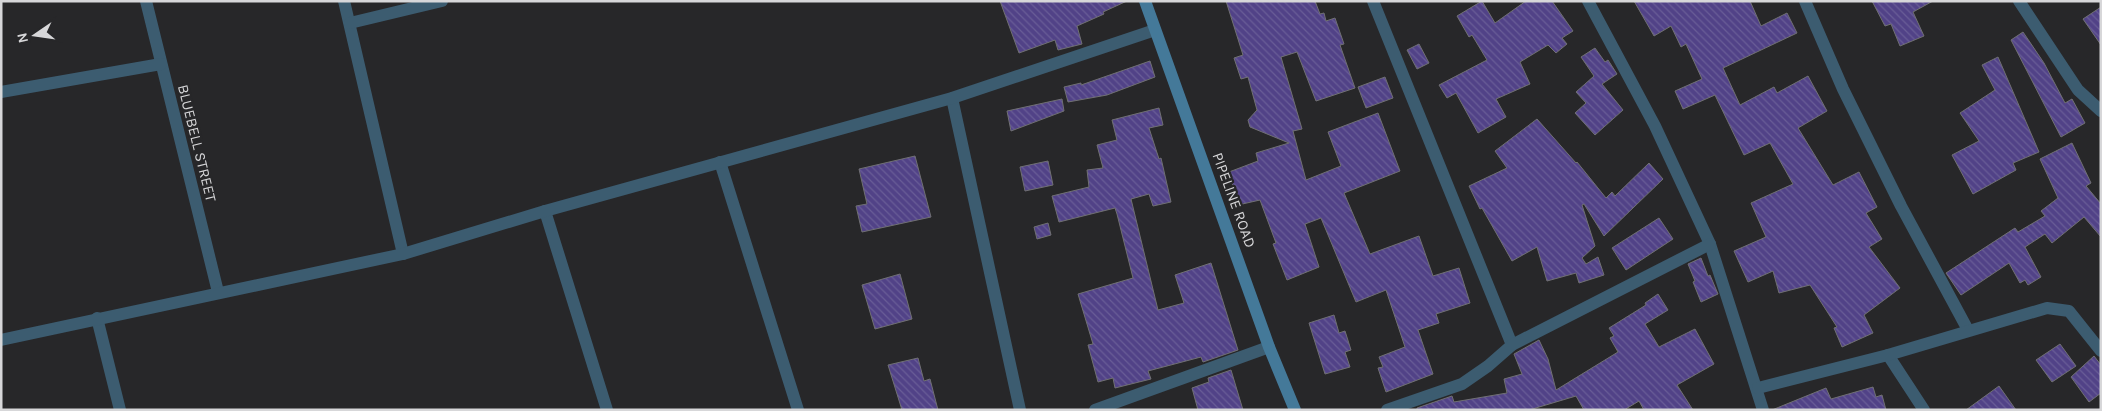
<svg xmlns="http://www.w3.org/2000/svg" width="2102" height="411" viewBox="0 0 2102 411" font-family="Karla,sans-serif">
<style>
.building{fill:url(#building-back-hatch);stroke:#707073}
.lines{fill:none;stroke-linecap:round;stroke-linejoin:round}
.street{stroke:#3c5c70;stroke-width:12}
.secondary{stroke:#447999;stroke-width:12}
.labels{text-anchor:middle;stroke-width:4.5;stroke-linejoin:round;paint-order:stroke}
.street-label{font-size:15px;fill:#d7d7d9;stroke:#272729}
</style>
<defs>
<pattern id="building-back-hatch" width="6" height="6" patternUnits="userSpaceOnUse" patternTransform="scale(1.25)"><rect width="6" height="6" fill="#514287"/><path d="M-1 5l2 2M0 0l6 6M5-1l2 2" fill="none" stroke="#695d97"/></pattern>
</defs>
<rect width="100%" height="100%" fill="#272729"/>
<!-- building -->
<g class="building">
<polygon points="1000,1 1127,1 1103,12 1104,14 1077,26 1082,44 1058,50 1055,40 1019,53"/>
<polygon points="1226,1 1315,1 1320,14 1324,13 1326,21 1335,18 1344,44 1340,45 1355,88 1316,101 1297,52 1281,57 1302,129 1293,131 1306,180 1341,166 1328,132 1378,113 1400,171 1344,193 1370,254 1419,236 1433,276 1459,268 1470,303 1436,314 1439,323 1418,330 1433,374 1386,392 1378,368 1383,367 1379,357 1405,347 1386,290 1356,302 1321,218 1305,224 1319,267 1287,280 1273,244 1276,243 1260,200 1238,205 1229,172 1258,161 1256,153 1289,143 1250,127 1248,120 1257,110 1248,77 1241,79 1234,58 1243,55"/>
<polygon points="1482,1 1495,23 1526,1 1552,1 1573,31 1562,38 1567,44 1556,53 1548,45 1520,62 1530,84 1496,99 1506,117 1478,133 1456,93 1447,98 1439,85 1487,60 1472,35 1469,37 1457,16"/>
<polygon points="1634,1 1750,1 1761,26 1787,13 1797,33 1723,68 1740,105 1774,87 1777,93 1808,76 1827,111 1798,128 1833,185 1859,172 1877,207 1866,213 1882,239 1869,247 1900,288 1864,315 1873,333 1842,347 1834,328 1837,327 1810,285 1779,293 1773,271 1748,282 1734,251 1766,237 1751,203 1793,184 1770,143 1744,155 1715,95 1683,109 1675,91 1702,79 1686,44 1681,47 1671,26 1654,36"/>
<polygon points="1872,1 1933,1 1913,12 1924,36 1900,46 1891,24 1885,26"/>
<polygon points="2101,7 2101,45 2083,19"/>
<polygon points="2023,32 2044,63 2065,103 2072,99 2085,123 2061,137 2011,40"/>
<polygon points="1419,44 1429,63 1417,69 1407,50"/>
<polygon points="1595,48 1605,62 1608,60 1617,74 1602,84 1623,110 1595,135 1575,113 1586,103 1576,92 1594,76 1581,57"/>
<polygon points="1998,57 2039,152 2013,163 2016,170 1973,194 1952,155 1979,141 1960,113 1995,90 1982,65"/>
<polygon points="1150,61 1155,77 1107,95 1068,102 1064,87 1081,83 1081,85"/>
<polygon points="1385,77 1393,98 1366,108 1358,87"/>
<polygon points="1062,99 1064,111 1011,131 1007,111"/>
<polygon points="1159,108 1163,125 1149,128 1159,159 1161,158 1171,202 1153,206 1149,194 1131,199 1158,310 1184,303 1175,275 1211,263 1238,350 1203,362 1201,357 1148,371 1151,379 1115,388 1113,378 1098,382 1088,345 1093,344 1078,294 1133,278 1117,214 1115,208 1059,222 1052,196 1089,187 1087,170 1103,168 1097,145 1117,140 1112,120"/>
<polygon points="1537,119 1576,163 1577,162 1606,198 1612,192 1615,196 1649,163 1663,179 1604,236 1584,204 1582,205 1595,246 1582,258 1586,264 1598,257 1604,275 1579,283 1576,273 1547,281 1537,247 1512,261 1482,208 1480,209 1469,186 1507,168 1495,151"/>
<polygon points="2072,143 2091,183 2086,186 2101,204 2101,237 2084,217 2052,243 2045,234 2025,247 2041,277 2028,285 2025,280 2020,283 2009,263 1961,295 1946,273 2015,228 2018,232 2045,216 2041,211 2058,198 2040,159"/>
<polygon points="915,156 931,217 862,232 856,206 867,204 859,169"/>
<polygon points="1048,161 1053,185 1025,191 1020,167"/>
<polygon points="1659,218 1673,239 1626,270 1612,248"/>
<polygon points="1048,223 1051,235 1037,239 1034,227"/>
<polygon points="1701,258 1708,276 1710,275 1718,294 1701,302 1693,282 1695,281 1688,264"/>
<polygon points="900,274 912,319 875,329 862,285"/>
<polygon points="1658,294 1668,310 1645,324 1659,347 1695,329 1714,364 1677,385 1693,410 1644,410 1639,401 1624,410 1584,410 1576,396 1529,410 1417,410 1417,408 1452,396 1454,402 1507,393 1504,379 1522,374 1514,354 1539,340 1548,359 1556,390 1618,352 1610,338 1614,336 1609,328 1646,305 1645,303"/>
<polygon points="1334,315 1339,333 1345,331 1351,350 1345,352 1350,367 1325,374 1309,323"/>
<polygon points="2060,344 2076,366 2052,382 2036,360"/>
<polygon points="2094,356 2101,365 2101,393 2089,402 2071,377"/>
<polygon points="918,358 924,381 930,379 938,410 902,410 888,365"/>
<polygon points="1231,370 1243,410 1198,410 1192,388 1209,382 1208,378"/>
<polygon points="1999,386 2016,410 1966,410"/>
<polygon points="1873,387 1876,397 1882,395 1886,410 1772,410 1826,388 1831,399"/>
</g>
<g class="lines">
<!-- street -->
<g class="street">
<polyline points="146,1 218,292"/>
<polyline points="344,1 403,254"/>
<polyline points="1373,1 1512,345"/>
<polyline points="1588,1 1655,126 1710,244 1763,410"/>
<polyline points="1805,1 1843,89 1901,206 1968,330"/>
<polyline points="2019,1 2078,90 2101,111"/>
<polyline points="350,23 442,1"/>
<polyline points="1,92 161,64"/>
<polyline points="952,98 1020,410"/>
<polyline points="720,162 798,410"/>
<polyline points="545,211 607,410"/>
<polyline points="97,318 120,410"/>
<polyline points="1,340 403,254 545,211 952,98 1155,30"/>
<polyline points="1888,355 1924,410"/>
<polyline points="1758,388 1888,355 2047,308 2069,311 2101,351"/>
<polyline points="1095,410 1269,347"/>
<polyline points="1387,410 1462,384 1488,366 1512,345 1710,244"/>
</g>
<!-- secondary -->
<polyline class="secondary" points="1145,1 1269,347 1295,410"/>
</g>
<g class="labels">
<!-- street labels -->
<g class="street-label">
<text transform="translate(197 143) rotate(76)" y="5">BLUEBELL STREET</text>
<text transform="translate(1234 200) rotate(70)" y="5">PIPELINE ROAD</text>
</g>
</g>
<!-- border -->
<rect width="2102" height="411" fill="none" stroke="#d7d7d9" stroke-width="5"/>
<!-- north arrow -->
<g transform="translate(35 35) rotate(257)" stroke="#272729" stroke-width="4" paint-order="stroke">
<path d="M0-4L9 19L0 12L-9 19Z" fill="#d7d7d9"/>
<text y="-8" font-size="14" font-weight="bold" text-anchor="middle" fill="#d7d7d9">N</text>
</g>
</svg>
